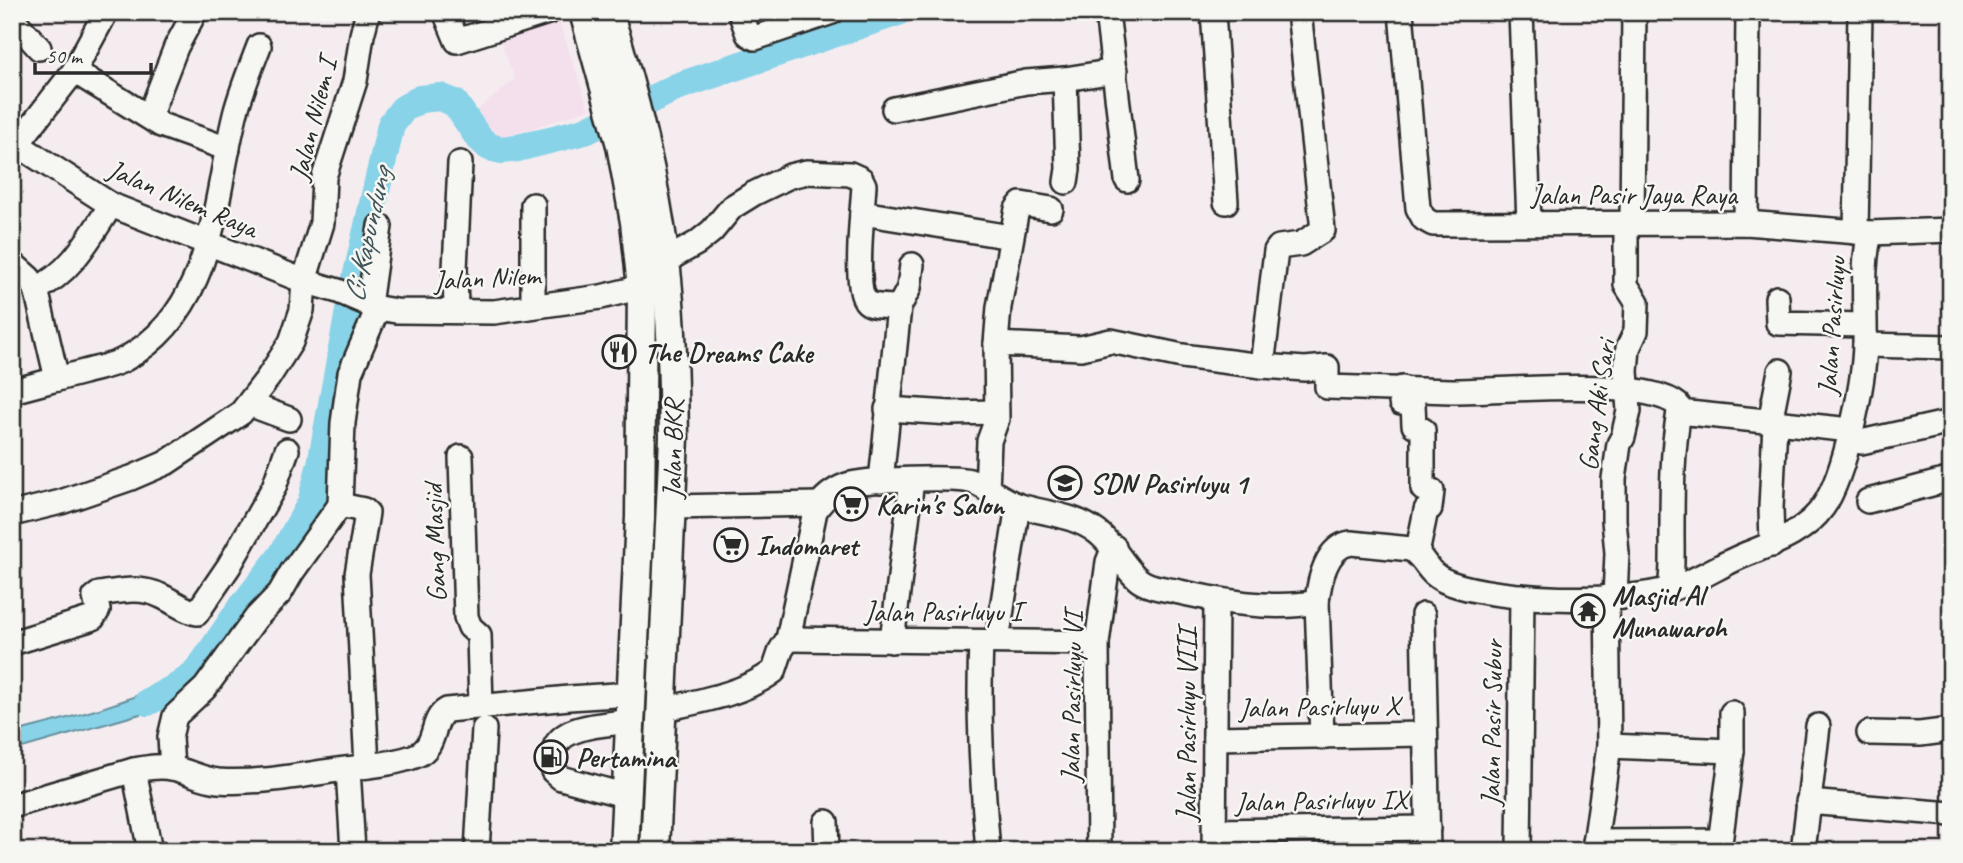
<svg xmlns="http://www.w3.org/2000/svg" width="1963" height="863" viewBox="0 0 1963 863" font-family="Caveat,sans-serif">
<style>
.built{fill:#f4e0ed}
.water{fill:#88d3e8;stroke:#63909c;stroke-width:2}
.lines{fill:none;stroke-linecap:round;stroke-linejoin:round}
.river{stroke:#88d3e8;stroke-width:28}
.minor-casing{stroke:#2b2b2b;stroke-width:28}
.major-casing{stroke:#2b2b2b;stroke-width:33}
.minor{stroke:#f6f6f2;stroke-width:23}
.major{stroke:#f6f6f2;stroke-width:28}
.labels{text-anchor:middle;stroke-width:5;stroke-linejoin:round;paint-order:stroke}
.street-label{font-size:28px;fill:#2b2b2b;stroke:#f6f6f2}
.poi-label{font-size:28px;font-weight:bold;fill:#2b2b2b;stroke:#f6f6f2;text-anchor:start}
.water-label{font-size:30px;font-style:italic;fill:#42555a;stroke:#f6f6f2}
</style>
<rect width="100%" height="100%" fill="#f5ecf0"/>
<filter id="ink" filterUnits="userSpaceOnUse"><feTurbulence type="fractalNoise" baseFrequency=".0143" numOctaves="2"/><feDisplacementMap in="SourceGraphic" scale="14" xChannelSelector="R" yChannelSelector="G"/><feConvolveMatrix kernelMatrix="1 2 1 2 8 2 1 2 1" color-interpolation-filters="sRGB"/></filter>
<g filter="url(#ink)">
<!-- built -->
<polygon class="built" points="489,12 556,12 589,109 487,144 478,110 515,79"/>
<!-- water -->
<path class="water" d="M174,680l8,11 -28,19 -142,41v-18c55,-15 110,-28 162,-53z"/>
<g class="lines">
<!-- river -->
<polyline class="river" points="148,702 180,685 193,675 204,662 238,612 282,555 311,503 321,464 351,300 391,125 403,109 420,99 440,97 455,103 478,137 489,147 502,150 518,148 585,131 679,86 898,12"/>
<defs>
<g id="minor">
<polyline points="445,12 457,41 548,12"/>
<polyline points="740,12 748,34 755,38 832,12"/>
<polyline points="1107,12 1127,180"/>
<polyline points="1213,12 1226,202"/>
<polyline points="1401,12 1418,208 1424,219 1433,224 1746,223 1870,233 1951,230"/>
<polyline points="1521,12 1529,223"/>
<polyline points="12,18 39,48"/>
<polyline points="74,71 161,125 228,149"/>
<polyline points="1065,79 1068,169 1066,182"/>
<polyline points="894,109 1026,82 1065,79 1115,71"/>
<polyline points="149,117 176,47 195,12"/>
<polyline points="12,141 111,205 304,281 338,291 378,308 396,311 494,312 601,297 642,287"/>
<polyline points="12,151 74,71 106,12"/>
<polyline points="862,213 1011,237"/>
<polyline points="1632,223 1634,12"/>
<polyline points="1746,223 1748,12"/>
<polyline points="1856,232 1860,12"/>
<path d="M665,261l32,-18 15,-12 20,-24 21,-13 37,-18 17,-4 43,2 11,5 3,6c-1,21 -11,105 3,117 7,6 23,4 32,5"/>
<polyline points="12,263 29,278 36,289 57,379"/>
<path d="M36,289c35,-16 54,-52 75,-84"/>
<polyline points="1777,298 1778,323 1864,325"/>
<polyline points="369,305 380,226"/>
<polyline points="533,306 533,205"/>
<polyline points="456,311 455,269 460,163"/>
<path d="M996,344l85,4 30,-7 71,15 80,10 43,3 22,-2v20c41,1 83,3 124,4 50,1 192,-15 227,14l1,7 172,18"/>
<polyline points="1865,345 1951,347"/>
<polyline points="1262,366 1276,251 1279,247 1301,244 1323,230 1299,12"/>
<polyline points="1402,388 1401,403 1413,405 1414,425 1423,430 1423,489 1432,491 1430,508 1426,510 1417,554"/>
<path d="M12,391c24,-6 48,-13 72,-19 13,-4 29,-6 41,-13 91,-50 88,-160 111,-248 6,-22 15,-44 23,-65"/>
<polyline points="249,404 289,419"/>
<polyline points="887,409 951,413 996,412"/>
<polyline points="1770,422 1780,371"/>
<polyline points="1861,442 1951,422"/>
<polyline points="461,457 466,617 470,627 479,635 481,707"/>
<polyline points="881,481 899,307 909,288 912,265"/>
<polyline points="987,490 989,441 997,419 996,344 999,307 1017,209 1021,204 1051,209"/>
<polyline points="1868,501 1951,479"/>
<polyline points="340,505 343,423 350,373 378,308"/>
<polyline points="671,507 819,504"/>
<polyline points="12,514 61,502 131,478 166,463 241,413 268,378 291,342 302,310 304,281 322,223 324,177 355,81 362,35 368,12"/>
<polyline points="1772,545 1771,508 1775,423"/>
<path d="M1670,589c3,-19 2,-36 2,-55 0,-40 0,-83 7,-122"/>
<polyline points="1615,597 1617,553 1614,520 1614,479 1619,444 1623,437 1629,411 1626,371 1628,348 1636,331 1637,302 1626,285 1626,224"/>
<polyline points="1317,602 1322,737"/>
<polyline points="1423,615 1428,851"/>
<polyline points="788,639 1097,643"/>
<polyline points="892,641 912,480"/>
<polyline points="997,641 1018,505"/>
<path d="M981,642c-3,73 1,137 7,209"/>
<path d="M12,643l81,-25 5,-8 -3,-13 4,-3c21,-3 42,-8 62,2 12,5 24,15 36,17l32,-47 45,-79 13,-37"/>
<path d="M660,710c39,-9 82,-15 114,-39l7,-21 7,-11 27,-128c8,-13 18,-21 32,-26 18,-6 104,-8 123,-4 15,4 31,18 47,24 28,9 56,9 80,27 18,13 31,44 47,51 9,5 20,6 31,8 45,10 96,20 142,11 2,-20 9,-56 34,-59l60,6c17,11 14,25 39,34 50,18 170,21 220,6 26,-7 48,-23 72,-33 29,-12 62,-22 81,-49 22,-31 41,-124 42,-163 1,-37 -4,-74 5,-111"/>
<polyline points="1869,733 1920,734 1951,730"/>
<polyline points="1215,738 1425,734"/>
<path d="M556,745c12,-21 52,-20 74,-24"/>
<polyline points="1609,746 1732,751"/>
<polyline points="172,768 170,737 175,716 205,688 256,618 280,593 292,572 340,505 364,510 367,513 357,574 367,766"/>
<polyline points="348,769 353,851"/>
<polyline points="134,770 150,851"/>
<polyline points="553,771 561,778 627,796"/>
<polyline points="1808,802 1951,814"/>
<path d="M12,806l122,-36c12,-2 26,-5 38,-2 16,3 29,11 46,13 43,3 86,-7 128,-12 22,-3 48,-5 69,-13 24,-9 14,-36 32,-46l122,-12 62,-4"/>
<polyline points="826,822 827,851"/>
<polyline points="1215,831 1428,828"/>
<polyline points="1595,842 1720,841"/>
<polyline points="477,851 484,729"/>
<polyline points="1099,851 1097,643 1108,562 1114,547"/>
<polyline points="1214,851 1216,600"/>
<polyline points="1519,851 1522,596"/>
<polyline points="1594,851 1609,746 1607,597"/>
<polyline points="1719,851 1732,751 1732,713"/>
<polyline points="1803,851 1818,726"/>
</g>
<g id="major">
<polyline points="584,12 621,145 635,222 642,287 640,517 624,851"/>
<path d="M608,12c26,81 46,164 57,249 7,58 8,117 9,176l-19,414"/>
</g>
</defs>
<!-- minor casing -->
<use href="#minor" class="minor-casing"/>
<!-- major casing -->
<use href="#major" class="major-casing"/>
<!-- minor -->
<use href="#minor" class="minor"/>
<!-- major -->
<use href="#major" class="major"/>
</g>
</g>
<!-- icons -->
<defs>
<symbol id="restaurant-ring" viewBox="-11 -11 22 22"><circle r="9.5" fill="#f6f6f2" stroke="#2b2b2b" stroke-width="1.5"/><path d="M-5-6h1v4h1v-4h1v4h1v-4h1v5L-1.5 .5V6h-2V.5L-5-1ZM5-6V6H3V1.5H1.5Q1.5-4 5-6Z" fill="#2b2b2b"/></symbol>
<symbol id="school-ring" viewBox="-11 -11 22 22"><circle r="9.5" fill="#f6f6f2" stroke="#2b2b2b" stroke-width="1.5"/><path d="M0-5L7-2L0 1L-7-2ZM-4 1L0 2.5L4 1V4Q0 6-4 4Z" fill="#2b2b2b"/></symbol>
<symbol id="supermarket-ring" viewBox="-11 -11 22 22"><circle r="9.5" fill="#f6f6f2" stroke="#2b2b2b" stroke-width="1.5"/><path d="M-6-5.5h2.5l.6 2H6L4.5 2H-2.5L-4.4-4H-6ZM-1.5 3.2a1.3 1.3 0 1 0 .1 0ZM3 3.2a1.3 1.3 0 1 0 .1 0Z" fill="#2b2b2b"/></symbol>
<symbol id="temple-ring" viewBox="-11 -11 22 22"><circle r="9.5" fill="#f6f6f2" stroke="#2b2b2b" stroke-width="1.5"/><path d="M0-6L5-2H3V0L6.5 2.5H4V6H1.5V3h-3V6H-4V2.5H-6.5L-3 0V-2H-5Z" fill="#2b2b2b"/></symbol>
<symbol id="fuel-ring" viewBox="-11 -11 22 22"><circle r="9.5" fill="#f6f6f2" stroke="#2b2b2b" stroke-width="1.5"/><path d="M-5.5-6h7V0h2V4h1.3V-2.5L3-4.5l.8-.8L6-3V5H2.5V1h-1V6h-7ZM-4.2-4.7v3.2H.2V-4.7Z" fill="#2b2b2b"/></symbol>
</defs>
<g fill-rule="evenodd">
<use href="#restaurant-ring" x="600" y="333" width="38" height="38"/>
<use href="#school-ring" x="1046" y="464" width="38" height="38"/>
<use href="#supermarket-ring" x="832" y="485" width="38" height="38"/>
<use href="#supermarket-ring" x="712" y="526" width="38" height="38"/>
<use href="#temple-ring" x="1569" y="592" width="38" height="38"/>
<use href="#fuel-ring" x="532" y="738" width="38" height="38"/>
</g>
<g class="labels">
<!-- street labels -->
<g class="street-label">
<text transform="translate(312 119) rotate(-76)" y="10">Jalan Nilem I</text>
<text x="1634" y="204">Jalan Pasir Jaya Raya</text>
<text transform="translate(183 198) rotate(23)" y="10">Jalan Nilem Raya</text>
<text transform="translate(487 277) rotate(-3)" y="10">Jalan Nilem</text>
<text transform="translate(1831 326) rotate(-86)" y="10">Jalan Pasirluyu</text>
<text transform="translate(1596 405) rotate(-82)" y="10">Gang Aki Sari</text>
<text transform="translate(672 449) rotate(-89)" y="10">Jalan BKR</text>
<text transform="translate(434 543) rotate(-92)" y="10">Gang Masjid</text>
<text x="943" y="621">Jalan Pasirluyu I</text>
<text transform="translate(1071 697) rotate(-89)" y="10">Jalan Pasirluyu VI</text>
<text transform="translate(1319 706) rotate(-1)" y="10">Jalan Pasirluyu X</text>
<text transform="translate(1491 723) rotate(-89)" y="10">Jalan Pasir Subur</text>
<text transform="translate(1186 725) rotate(-90)" y="10">Jalan Pasirluyu VIII</text>
<text transform="translate(1321 800) rotate(-1)" y="10">Jalan Pasirluyu IX</text>
</g>
<!-- poi labels -->
<g class="poi-label">
<text x="644" y="362">The Dreams Cake</text>
<text x="1090" y="493">SDN Pasirluyu 1</text>
<text x="876" y="514">Karin's Salon</text>
<text x="756" y="555">Indomaret</text>
<text x="1612" y="605">Masjid Al<tspan x="1612" dy="32">Munawaroh</tspan></text>
<text x="576" y="767">Pertamina</text>
</g>
<!-- water labels -->
<g class="water-label">
<text transform="translate(367 235) rotate(-78)" y="10">Ci Kapundung</text>
</g>
</g>
<!-- margin -->
<rect width="1963" height="863" fill="none" stroke="#f6f6f2" stroke-width="42"/>
<rect x="21" y="21" width="1921" height="821" fill="none" stroke="#2b2b2b" stroke-width="2.5" filter="url(#ink)"/>
<!-- scale -->
<path d="M35 63v10h116v-10" fill="none" stroke="#2b2b2b" stroke-width="3.5"/>
<text x="46" y="63" font-size="21" fill="#2b2b2b" stroke="#f6f6f2" stroke-width="5" paint-order="stroke">50 m</text>
</svg>
